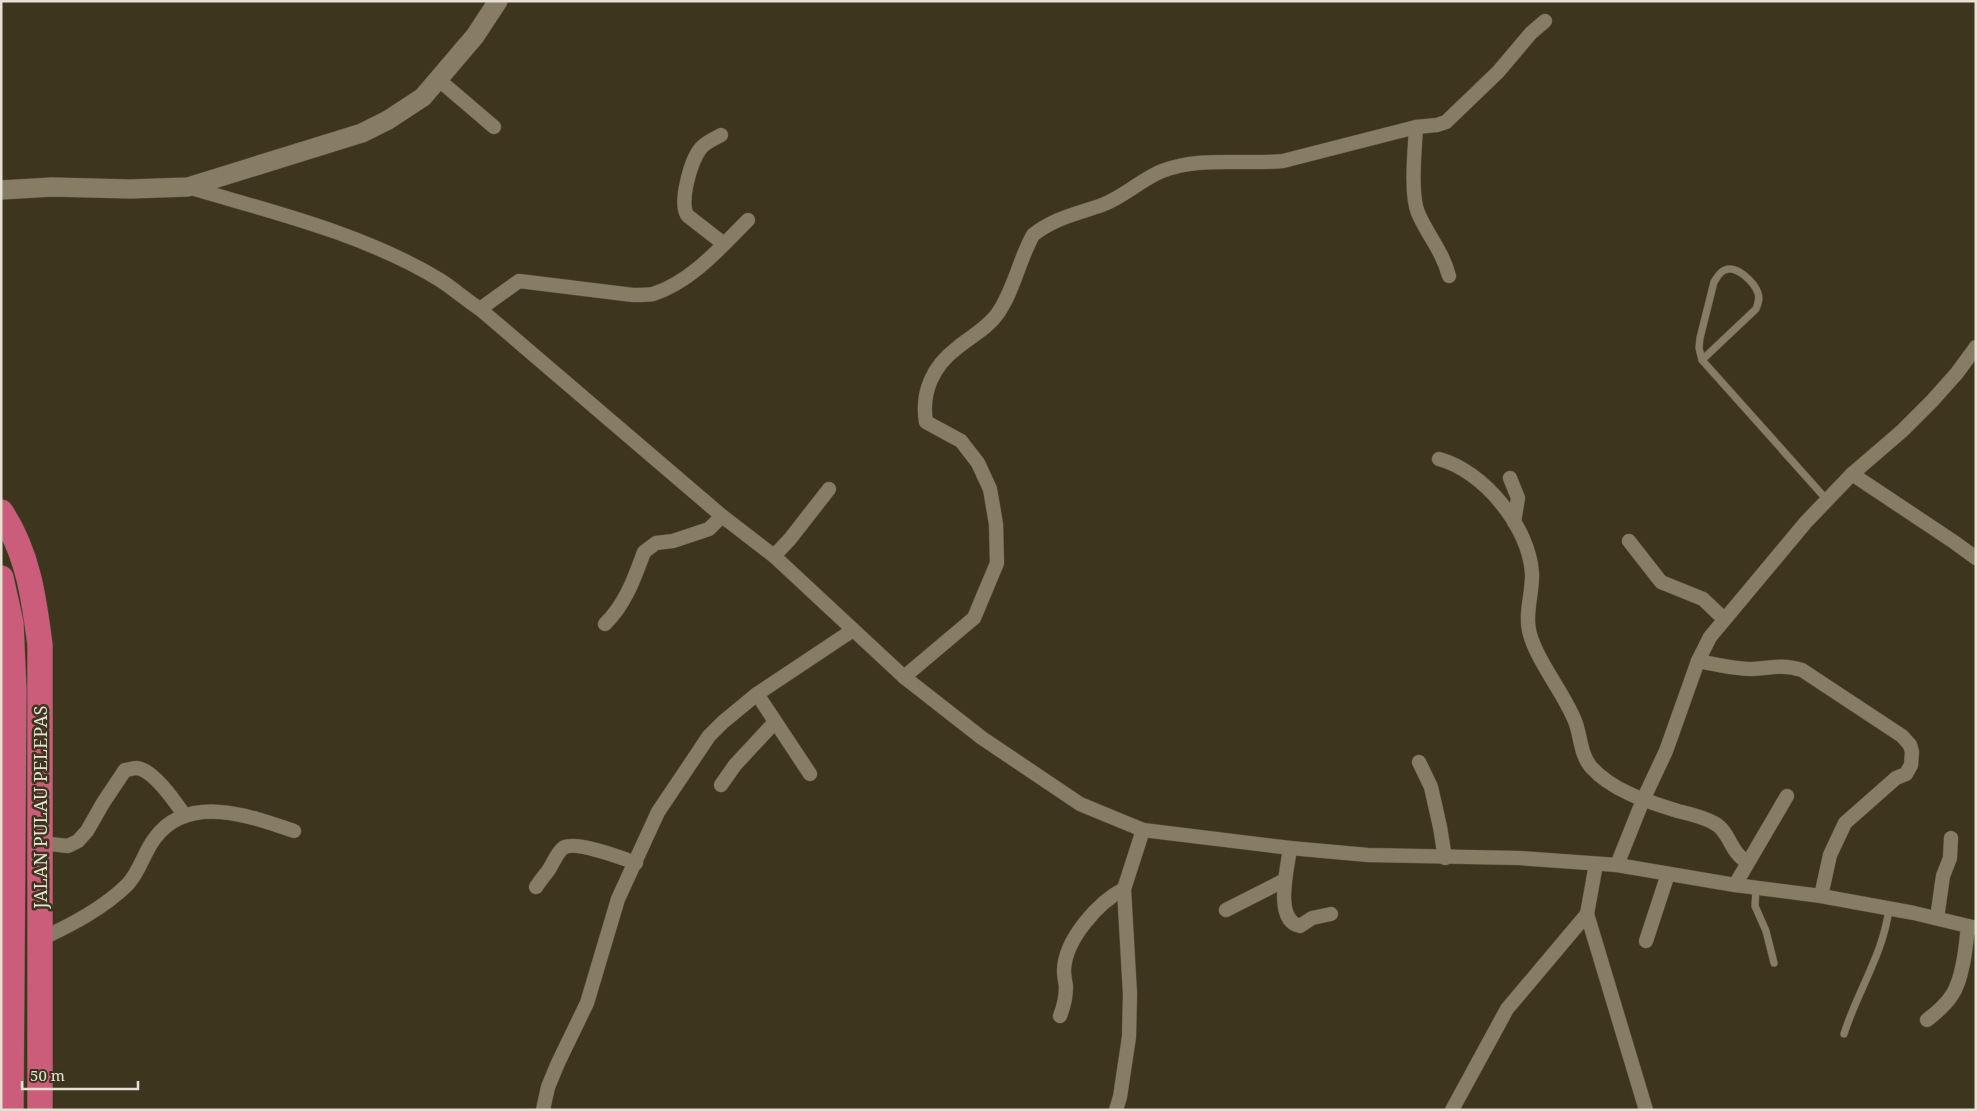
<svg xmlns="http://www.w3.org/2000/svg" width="1977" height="1111" viewBox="0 0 1977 1111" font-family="'Noto Serif',serif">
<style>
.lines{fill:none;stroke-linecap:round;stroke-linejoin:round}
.lane-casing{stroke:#5b5340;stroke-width:8}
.street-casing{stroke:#5b5340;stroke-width:15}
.secondary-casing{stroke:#5b5340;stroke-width:20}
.highway-casing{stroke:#5b5340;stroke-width:26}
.lane{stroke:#877d65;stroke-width:7}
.street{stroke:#877d65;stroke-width:14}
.secondary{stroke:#877d65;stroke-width:19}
.highway{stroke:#cb5d7b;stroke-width:25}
.labels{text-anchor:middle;stroke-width:5;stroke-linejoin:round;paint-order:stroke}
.street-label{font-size:18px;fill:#e7e1d4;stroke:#3e351f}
</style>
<rect width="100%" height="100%" fill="#3e351f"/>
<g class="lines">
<defs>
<g id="lane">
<path d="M1702,360l54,-51c2,-5 4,-10 2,-16 -4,-11 -21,-28 -33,-23 -6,2 -8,8 -11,12l-14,56 -1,10 3,12 125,140"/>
<polyline points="1756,888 1755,906 1766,931 1774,963"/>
<path d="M1844,1034c13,-42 40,-81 45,-126"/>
</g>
<g id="street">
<polyline points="439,80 494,127"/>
<path d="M1416,127c-1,21 -6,66 2,86 10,23 24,37 31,63"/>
<path d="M721,135c-7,4 -15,7 -20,13 -10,11 -23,57 -13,68l36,28"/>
<path d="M188,187c84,25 177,47 252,93 14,9 26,20 40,29l242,207 52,40 130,121 78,61 98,66 63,26 147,18 78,7 151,3 98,7 118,20 86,11 93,17 62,15"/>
<path d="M480,309l39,-28 114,14c6,0 14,0 20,-1 38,-12 68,-47 95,-74"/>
<path d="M1439,459c45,12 90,68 93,114 1,18 -7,39 -3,57 1,7 7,21 11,28 11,21 26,41 35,63 6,15 5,33 16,46 21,24 58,35 87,44 12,3 26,6 36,12 12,6 15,20 23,30 3,4 7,7 10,10"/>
<polyline points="1852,474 1954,542 1976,558"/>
<polyline points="1510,478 1518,498 1514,522"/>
<polyline points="1629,541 1661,582 1703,599 1724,619"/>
<polyline points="774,556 790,539 829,489"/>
<path d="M605,624c21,-21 29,-45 39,-72l12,-9 17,-2 36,-12 13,-13"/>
<path d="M1698,661c17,3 36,8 54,8 21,-1 28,-5 50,1l100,66 8,9 2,7 -1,13 -5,9 -10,4 -51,45 -15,32 -9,41"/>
<path d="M904,677l70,-59 23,-55 -1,-39 -6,-35 -12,-26 -17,-22 -35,-19c-5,-30 7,-56 31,-74 13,-11 31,-20 41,-35 16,-23 21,-53 35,-78 21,-17 44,-21 69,-30 22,-8 38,-25 60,-34 38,-15 81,-6 121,-10l133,-34 21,-2 9,-3 52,-50 33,-39 14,-12"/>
<polyline points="757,694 810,774"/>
<polyline points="1419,762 1431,787 1440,827 1445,858"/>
<polyline points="721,785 735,765 775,722"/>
<path d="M41,843l27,3 10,-5 9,-10 16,-28 22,-33c3,0 8,-2 12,-2 17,2 39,35 48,48"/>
<path d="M1290,848c-2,19 -17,72 10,78l12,-8 19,-4"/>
<polyline points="1596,864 1587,914 1646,1110"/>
<polyline points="1617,865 1643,800 1666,751 1698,661 1710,637 1806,522 1852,474 1902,431 1932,401 1957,373 1976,347"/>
<polyline points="1735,885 1787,796"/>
<path d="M536,887c4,-6 8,-11 12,-16 5,-7 8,-17 15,-23 12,-8 59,10 73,15"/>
<polyline points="1226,910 1285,880"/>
<polyline points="1937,918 1943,876 1950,858 1951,838"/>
<path d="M41,939c30,-14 63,-31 87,-55 12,-13 16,-32 27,-46 33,-45 96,-22 139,-7"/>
<polyline points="1646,941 1668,874"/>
<path d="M1060,1016c4,-10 6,-19 6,-30 -1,-5 -2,-10 -2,-16 1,-30 34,-68 60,-81"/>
<path d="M1927,1020c9,-7 19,-15 25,-25 11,-16 14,-50 16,-69"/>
<polyline points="543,1110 548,1087 558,1063 587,1003 618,899 658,812 709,736 723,722 757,694 853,630"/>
<polyline points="1116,1110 1120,1097 1129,1037 1130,994 1124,889 1143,830"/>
<polyline points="1452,1110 1507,1009 1587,914"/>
</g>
<polyline id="secondary" points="1,190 52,187 130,189 188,187 362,133 388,120 423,97 475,36 498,1"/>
<g id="highway">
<path d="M1,512c27,41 33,86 39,133v465"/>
<polyline points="1,578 11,623 14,690 11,1110"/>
</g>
</defs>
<!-- lane casing -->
<use href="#lane" class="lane-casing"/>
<!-- street casing -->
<use href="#street" class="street-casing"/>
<!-- secondary casing -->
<use href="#secondary" class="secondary-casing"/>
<!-- highway casing -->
<use href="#highway" class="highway-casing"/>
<!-- lane -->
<use href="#lane" class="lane"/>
<!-- street -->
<use href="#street" class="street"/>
<!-- secondary -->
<use href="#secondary" class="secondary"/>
<!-- highway -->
<use href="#highway" class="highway"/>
</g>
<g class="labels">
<!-- street labels -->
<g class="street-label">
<text transform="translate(41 807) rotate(-90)" y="6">JALAN PULAU PELEPAS</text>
</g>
</g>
<!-- border -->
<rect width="1977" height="1111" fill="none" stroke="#e7e1d4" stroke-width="5"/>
<!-- scale -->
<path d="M22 1081v8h116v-8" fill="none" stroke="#e7e1d4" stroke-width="2.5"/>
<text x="30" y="1081" font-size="15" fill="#e7e1d4" stroke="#3e351f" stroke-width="4" paint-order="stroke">50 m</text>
</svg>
